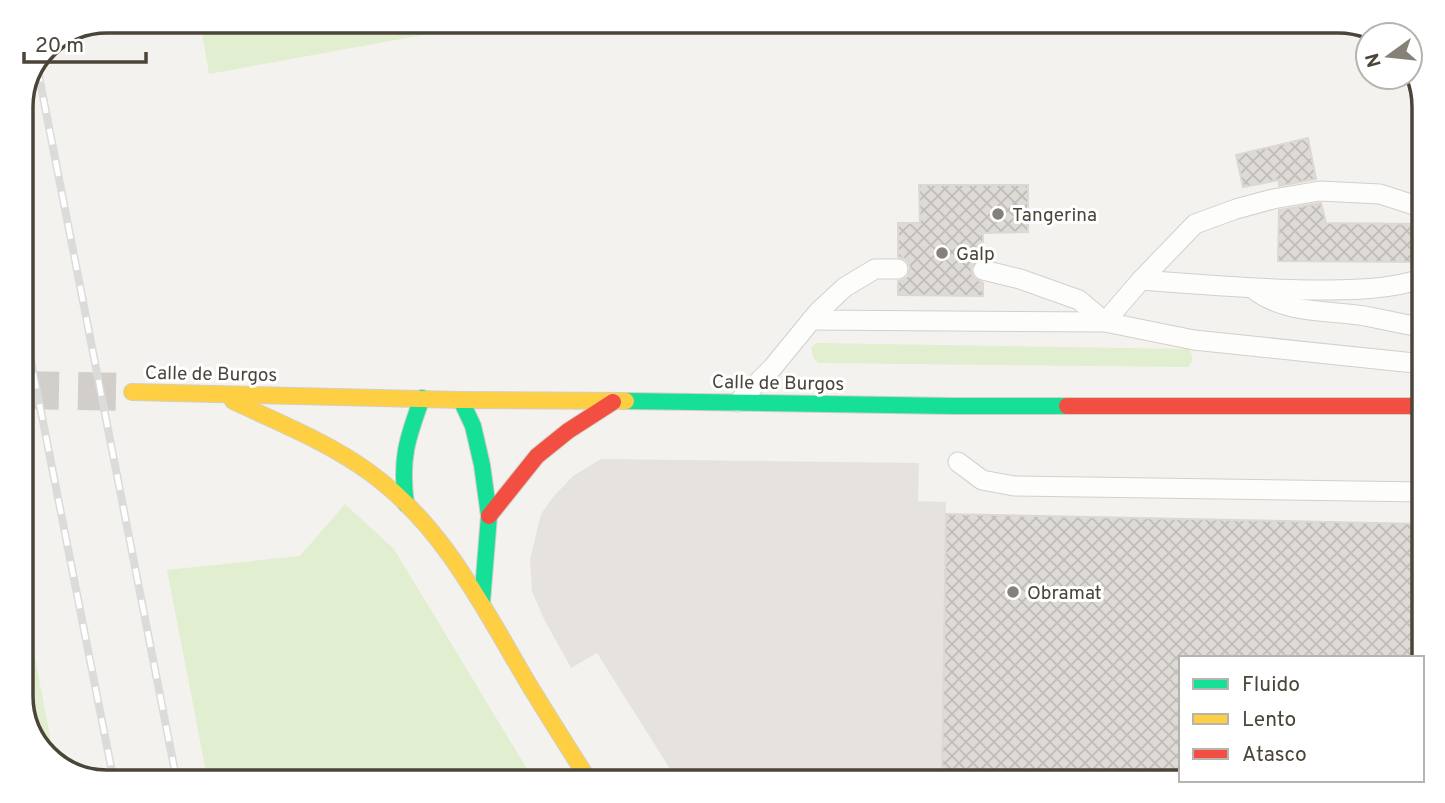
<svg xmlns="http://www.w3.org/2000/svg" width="1445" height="803" viewBox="0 0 1445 803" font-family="Overpass,sans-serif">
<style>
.grass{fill:#e1eecf}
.parking{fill:#e6e3df}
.building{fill:url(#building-cross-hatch);stroke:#dcd9d4;stroke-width:2}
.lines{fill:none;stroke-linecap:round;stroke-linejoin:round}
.secondary-tunnel{stroke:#d2cfca;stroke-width:38;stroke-dasharray:38 19;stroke-linecap:butt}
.lane-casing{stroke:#d2d0cb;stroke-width:21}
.fast-casing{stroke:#d3cfc5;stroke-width:18}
.slow-casing{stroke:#d3cfc5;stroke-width:18}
.jam-casing{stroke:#d3cfc5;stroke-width:18}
.lane{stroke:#fdfdfc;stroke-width:19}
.fast{stroke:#16e098;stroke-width:16}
.slow{stroke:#ffcf43;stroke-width:16}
.jam{stroke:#f24e42;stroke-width:16}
.rail-casing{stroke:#dbdbda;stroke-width:8}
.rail{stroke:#fff;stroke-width:5;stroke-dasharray:16;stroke-linecap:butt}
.poi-dot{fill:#868178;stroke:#fff;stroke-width:2.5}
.labels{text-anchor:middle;stroke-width:6;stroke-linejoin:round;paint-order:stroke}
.poi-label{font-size:19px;fill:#4b4439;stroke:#fff;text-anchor:start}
.street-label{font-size:19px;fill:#4b4439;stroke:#fff}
.rim{fill:none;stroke:#4b4439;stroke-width:3.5}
</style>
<defs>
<pattern id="building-cross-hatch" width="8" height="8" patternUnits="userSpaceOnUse" patternTransform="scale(1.75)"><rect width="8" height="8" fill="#dedbd6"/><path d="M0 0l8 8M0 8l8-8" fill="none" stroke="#c0bdb8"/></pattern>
</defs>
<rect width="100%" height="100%" fill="#f4f2ee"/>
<!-- grass -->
<g class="grass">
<polygon points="200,21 500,21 209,74"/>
<path d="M817,343l366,6h6c4,8 5,12 -1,18l-370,-4 -5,-6 -2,-10z"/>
<polygon points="345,504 394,549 535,782 208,782 167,570 300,556"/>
<polygon points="21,585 55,762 33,739 21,701"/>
</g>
<!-- parking -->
<polygon class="parking" points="601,459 919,463 918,501 946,502 942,782 675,782 677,780 597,653 571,668 544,619 532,591 530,559 541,514 554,496 573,476"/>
<!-- building -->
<g class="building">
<polygon points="1308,138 1316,179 1279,186 1279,180 1243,187 1236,155"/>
<polygon points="919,185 1028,185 1028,232 983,233 983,258 975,261 971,268 972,274 974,278 983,283 983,296 898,295 898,281 903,280 908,276 910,268 908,262 905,259 898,257 898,223 920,223"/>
<polygon points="1321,203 1326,223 1418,224 1418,262 1278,261 1279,210"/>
<polygon points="946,514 1424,524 1424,658 1181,658 1181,782 942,782"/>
</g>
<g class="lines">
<!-- secondary-tunnel -->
<polyline class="secondary-tunnel" points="21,390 132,392"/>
<defs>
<g id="lane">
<polyline points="983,270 1020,279 1079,300 1105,322 1194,340 1424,364"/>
<path d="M1141,280c55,4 110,9 166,10 40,0 79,1 117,-12"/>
<path d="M1256,291c31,23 72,19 109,25 20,4 39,8 59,12"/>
<polyline points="811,320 1105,322 1141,280 1195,224 1236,209 1273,199 1320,191 1380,194 1417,206 1424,214"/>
<polyline points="738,402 773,367 818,312 845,287 875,269 898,269"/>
<polyline points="958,462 982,480 1014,486 1424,492"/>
</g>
<g id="fast">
<polyline points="461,400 473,426 482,465 489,516 482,602"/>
<polyline points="626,401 952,406 1067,406"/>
<path d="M406,504c-6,-45 1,-65 16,-106"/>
</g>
<g id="slow">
<polyline points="132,392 461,400 626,401"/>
<path d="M233,401c46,22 95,41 136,71 74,53 114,135 159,211 20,33 41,66 62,99"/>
</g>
<g id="jam">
<polyline points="1067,406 1424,406"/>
<polyline points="489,516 537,456 568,431 613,402"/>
</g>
</defs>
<!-- lane casing -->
<use href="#lane" class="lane-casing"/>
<!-- fast casing -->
<use href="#fast" class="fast-casing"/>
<!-- slow casing -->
<use href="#slow" class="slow-casing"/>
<!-- jam casing -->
<use href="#jam" class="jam-casing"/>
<!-- lane -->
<use href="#lane" class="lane"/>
<!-- fast -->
<use href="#fast" class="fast"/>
<!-- slow -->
<use href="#slow" class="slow"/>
<!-- jam -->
<use href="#jam" class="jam"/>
<defs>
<g id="rail">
<polyline points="37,66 177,782"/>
<polyline points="21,310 114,782"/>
</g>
</defs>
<!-- rail casing -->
<use href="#rail" class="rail-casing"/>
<!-- rail -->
<use href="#rail" class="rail"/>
</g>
<!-- markers -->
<g class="poi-dot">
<circle cx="998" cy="214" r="7"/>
<circle cx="942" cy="253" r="7"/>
<circle cx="1013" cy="592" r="7"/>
</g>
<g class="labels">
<!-- poi labels -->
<g class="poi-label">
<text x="1012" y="221">Tangerina</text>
<text x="956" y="260">Galp</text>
<text x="1027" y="599">Obramat</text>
</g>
<!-- street labels -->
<g class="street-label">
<text transform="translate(211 373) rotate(1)" y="7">Calle de Burgos</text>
<text transform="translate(778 382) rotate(1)" y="7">Calle de Burgos</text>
</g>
</g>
<!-- crop -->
<path d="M0 0H1445V803H0ZM107 33H1338A74 74 0 0 1 1412 107V696A74 74 0 0 1 1338 770H107A74 74 0 0 1 33 696V107A74 74 0 0 1 107 33Z" fill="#fff" fill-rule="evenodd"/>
<path class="rim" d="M107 33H1338A74 74 0 0 1 1412 107V696A74 74 0 0 1 1338 770H107A74 74 0 0 1 33 696V107A74 74 0 0 1 107 33Z"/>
<!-- legend -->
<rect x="1179" y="656" width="245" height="126" fill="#ffffff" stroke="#b7b4b0" stroke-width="2"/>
<rect x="1193" y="679" width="35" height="10" fill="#16e098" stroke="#b7b4b0" stroke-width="2"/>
<text x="1242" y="691" font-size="21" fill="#4b4439">Fluido</text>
<rect x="1193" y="714" width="35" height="10" fill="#ffcf43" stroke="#b7b4b0" stroke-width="2"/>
<text x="1242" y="726" font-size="21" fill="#4b4439">Lento</text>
<rect x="1193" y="749" width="35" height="10" fill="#f24e42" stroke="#b7b4b0" stroke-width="2"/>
<text x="1242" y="761" font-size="21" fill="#4b4439">Atasco</text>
<!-- north arrow -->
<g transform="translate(1389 56) rotate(255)"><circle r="33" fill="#ffffff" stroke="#b7b4b0" stroke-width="2"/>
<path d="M0-5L12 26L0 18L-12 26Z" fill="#868178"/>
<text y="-10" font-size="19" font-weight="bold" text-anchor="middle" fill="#4b4439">N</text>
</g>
<!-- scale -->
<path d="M24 52v10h122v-10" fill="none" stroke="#4b4439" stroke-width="3.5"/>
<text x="35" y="52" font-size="21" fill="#4b4439" stroke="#ffffff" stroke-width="5" paint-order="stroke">20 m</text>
</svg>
